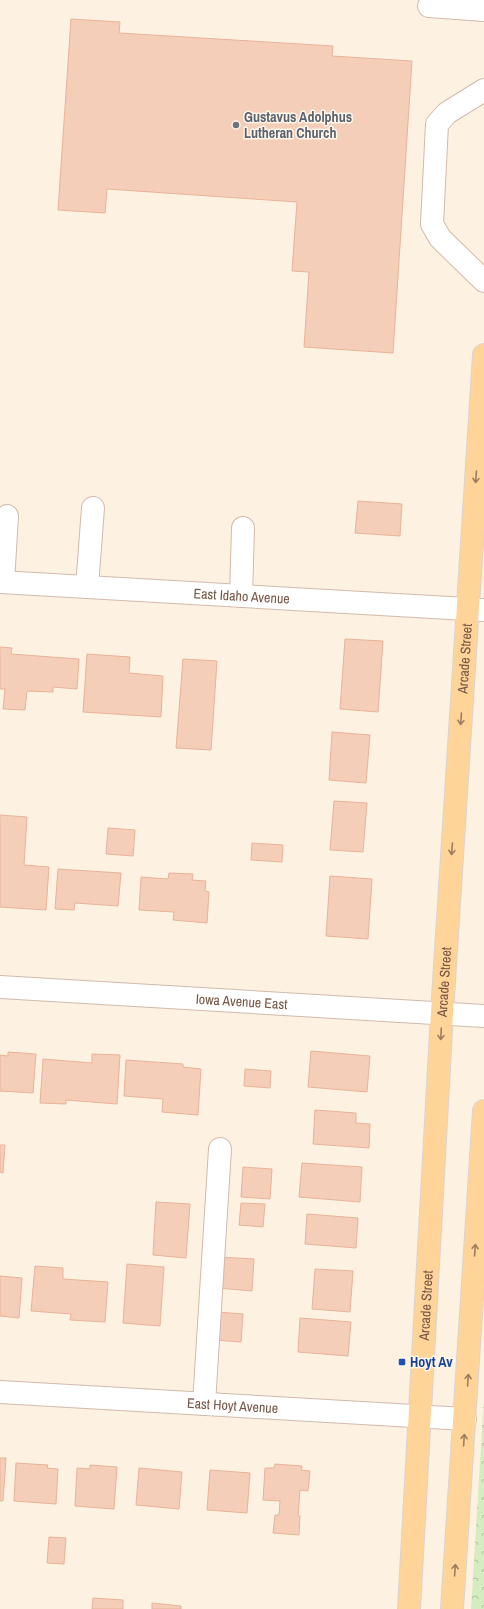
<svg xmlns="http://www.w3.org/2000/svg" width="484" height="1609" viewBox="0 0 484 1609" font-family="'Archivo Narrow',sans-serif">
<style>
.park{fill:url(#park-crowns)}
.building{fill:#f4ceb8;stroke:#e8b398}
.lines{fill:none;stroke-linecap:round;stroke-linejoin:round}
.minor-casing{stroke:#d1baab;stroke-width:24}
.major-casing{stroke:#dcd3cf;stroke-width:24}
.minor{stroke:#fff;stroke-width:22}
.major{stroke:#ffd498;stroke-width:22}
.oneway{stroke:#a07c5f}
.worship-dot{fill:#6b7280;stroke:#fff6ea;stroke-width:1.5}
.transit-dot{fill:#1a4fb4;stroke:#fff6ea;stroke-width:1.5}
.labels{text-anchor:middle;stroke-width:3;stroke-linejoin:round;paint-order:stroke}
.worship-label{font-size:14px;font-weight:bold;fill:#5b616d;stroke:#fff6ea;text-anchor:start}
.street-label{font-size:14px;fill:#775647;stroke:#fff6ea}
.transit-label{font-size:14px;font-weight:bold;fill:#164399;stroke:#fff6ea;text-anchor:start}
</style>
<defs>
<pattern id="park-crowns" width="20" height="18" patternUnits="userSpaceOnUse"><rect width="20" height="18" fill="#d4ecc0"/><path d="M2 6a3 3 0 1 1 6 0M12 15a3 3 0 1 1 6 0" fill="none" stroke="#b1c29e"/></pattern>
</defs>
<rect width="100%" height="100%" fill="#fdf2e2"/>
<!-- park -->
<polygon class="park" points="484,1398 484,1609 471,1609"/>
<!-- building -->
<g class="building">
<polygon points="71,19 120,22 119,33 333,46 332,56 412,61 393,353 304,347 309,272 292,271 297,202 107,189 105,213 58,210"/>
<polygon points="358,501 402,504 400,536 355,533"/>
<polygon points="345,639 383,641 378,712 340,709"/>
<polygon points="0,647 12,648 11,654 79,659 77,689 53,687 53,692 27,691 25,710 3,709 5,689 0,689"/>
<polygon points="87,654 130,657 129,673 163,676 161,717 83,712"/>
<polygon points="183,659 217,661 211,750 176,748"/>
<polygon points="332,732 370,735 366,783 329,780"/>
<polygon points="334,801 367,803 363,852 330,850"/>
<polygon points="0,815 27,817 24,865 49,867 46,910 0,907"/>
<polygon points="108,828 135,830 133,856 106,854"/>
<polygon points="252,843 283,845 282,862 251,860"/>
<polygon points="58,869 121,873 118,906 75,903 74,910 55,909"/>
<polygon points="169,873 193,874 192,880 206,881 205,891 209,892 207,923 173,920 174,912 139,910 141,877 168,879"/>
<polygon points="330,876 372,879 368,939 326,936"/>
<polygon points="311,1051 370,1056 367,1092 308,1087"/>
<polygon points="8,1052 36,1054 33,1093 0,1091 0,1055 8,1056"/>
<polygon points="92,1054 120,1055 117,1104 66,1100 66,1104 40,1103 43,1059 92,1063"/>
<polygon points="126,1060 183,1064 183,1067 201,1069 198,1115 162,1112 163,1099 124,1096"/>
<polygon points="245,1069 271,1071 270,1088 244,1086"/>
<polygon points="315,1110 356,1113 356,1123 370,1124 369,1148 313,1144"/>
<polygon points="0,1145 5,1145 3,1173 0,1172"/>
<polygon points="302,1163 362,1167 360,1202 299,1197"/>
<polygon points="243,1167 272,1169 270,1199 241,1197"/>
<polygon points="156,1202 190,1204 186,1258 153,1255"/>
<polygon points="241,1203 265,1204 263,1227 239,1225"/>
<polygon points="307,1214 358,1218 356,1248 305,1244"/>
<polygon points="220,1257 254,1259 252,1291 218,1288"/>
<polygon points="127,1264 164,1267 160,1326 123,1323"/>
<polygon points="35,1266 63,1268 63,1279 108,1282 105,1322 70,1320 71,1314 31,1311"/>
<polygon points="315,1269 353,1271 350,1312 312,1309"/>
<polygon points="0,1276 22,1278 19,1318 0,1316"/>
<polygon points="217,1312 243,1314 241,1342 215,1340"/>
<polygon points="300,1318 351,1322 348,1356 298,1352"/>
<polygon points="0,1458 6,1458 3,1501 0,1501"/>
<polygon points="16,1463 48,1465 47,1468 58,1469 56,1504 14,1501"/>
<polygon points="275,1464 302,1466 301,1470 310,1471 308,1491 300,1490 298,1516 300,1516 299,1535 273,1533 275,1515 279,1515 280,1501 263,1500 265,1468 274,1468"/>
<polygon points="90,1465 117,1467 114,1509 75,1506 77,1468 90,1469"/>
<polygon points="139,1468 182,1472 179,1509 136,1505"/>
<polygon points="210,1470 250,1473 247,1513 207,1510"/>
<polygon points="49,1537 66,1538 64,1564 47,1563"/>
<polygon points="93,1598 123,1600 123,1609 92,1609"/>
<polygon points="152,1603 181,1606 181,1609 152,1609"/>
</g>
<g class="lines">
<defs>
<g id="minor">
<polyline points="429,6 484,10"/>
<polyline points="484,90 447,113 437,124 432,224 440,238 484,281"/>
<path id="s1" d="M0,582l484,28"/>
<polyline points="3,582 7,516"/>
<polyline points="87,587 93,508"/>
<polyline points="241,596 243,528"/>
<path id="s2" d="M0,987l484,29"/>
<path id="s3" d="M0,1392l465,27"/>
<polyline points="204,1404 220,1149"/>
</g>
<g id="major">
<path id="s4" d="M409,1609l33,-596 42,-658"/>
<polyline points="452,1609 484,1111"/>
</g>
</defs>
<!-- minor casing -->
<use href="#minor" class="minor-casing"/>
<!-- major casing -->
<use href="#major" class="major-casing"/>
<!-- minor -->
<use href="#minor" class="minor"/>
<!-- major -->
<use href="#major" class="major"/>
</g>
<!-- one-way arrows -->
<defs><path id="oneway-shaft" d="M-6 0H5M1.5-3L5.5 0L1.5 3" fill="none" stroke-width="1.6" stroke-linecap="round" stroke-linejoin="round"/></defs>
<g class="oneway">
<use href="#oneway-shaft" transform="translate(476 477) rotate(94)"/>
<use href="#oneway-shaft" transform="translate(461 719) rotate(94)"/>
<use href="#oneway-shaft" transform="translate(452 849) rotate(94)"/>
<use href="#oneway-shaft" transform="translate(441 1034) rotate(93)"/>
<use href="#oneway-shaft" transform="translate(475 1250) rotate(-86)"/>
<use href="#oneway-shaft" transform="translate(468 1380) rotate(-86)"/>
<use href="#oneway-shaft" transform="translate(464 1440) rotate(-86)"/>
<use href="#oneway-shaft" transform="translate(455 1570) rotate(-86)"/>
</g>
<!-- markers -->
<circle class="worship-dot" cx="236" cy="125" r="4"/>
<rect class="transit-dot" x="398" y="1358" width="8" height="8" rx="2"/>
<g class="labels">
<!-- worship labels -->
<g class="worship-label">
<text x="244" y="122">Gustavus Adolphus<tspan x="244" dy="16">Lutheran Church</tspan></text>
</g>
<!-- street labels -->
<g class="street-label">
<text dy="5" stroke="none"><textPath href="#s1" startOffset="242">East Idaho Avenue</textPath></text>
<text dy="5" stroke="none"><textPath href="#s4" startOffset="952">Arcade Street</textPath></text>
<text dy="5" stroke="none"><textPath href="#s4" startOffset="628">Arcade Street</textPath></text>
<text dy="5" stroke="none"><textPath href="#s2" startOffset="242">Iowa Avenue East</textPath></text>
<text dy="5" stroke="none"><textPath href="#s4" startOffset="304">Arcade Street</textPath></text>
<text dy="5" stroke="none"><textPath href="#s3" startOffset="233">East Hoyt Avenue</textPath></text>
</g>
<!-- transit labels -->
<g class="transit-label">
<text x="410" y="1367">Hoyt Av</text>
</g>
</g>
</svg>
